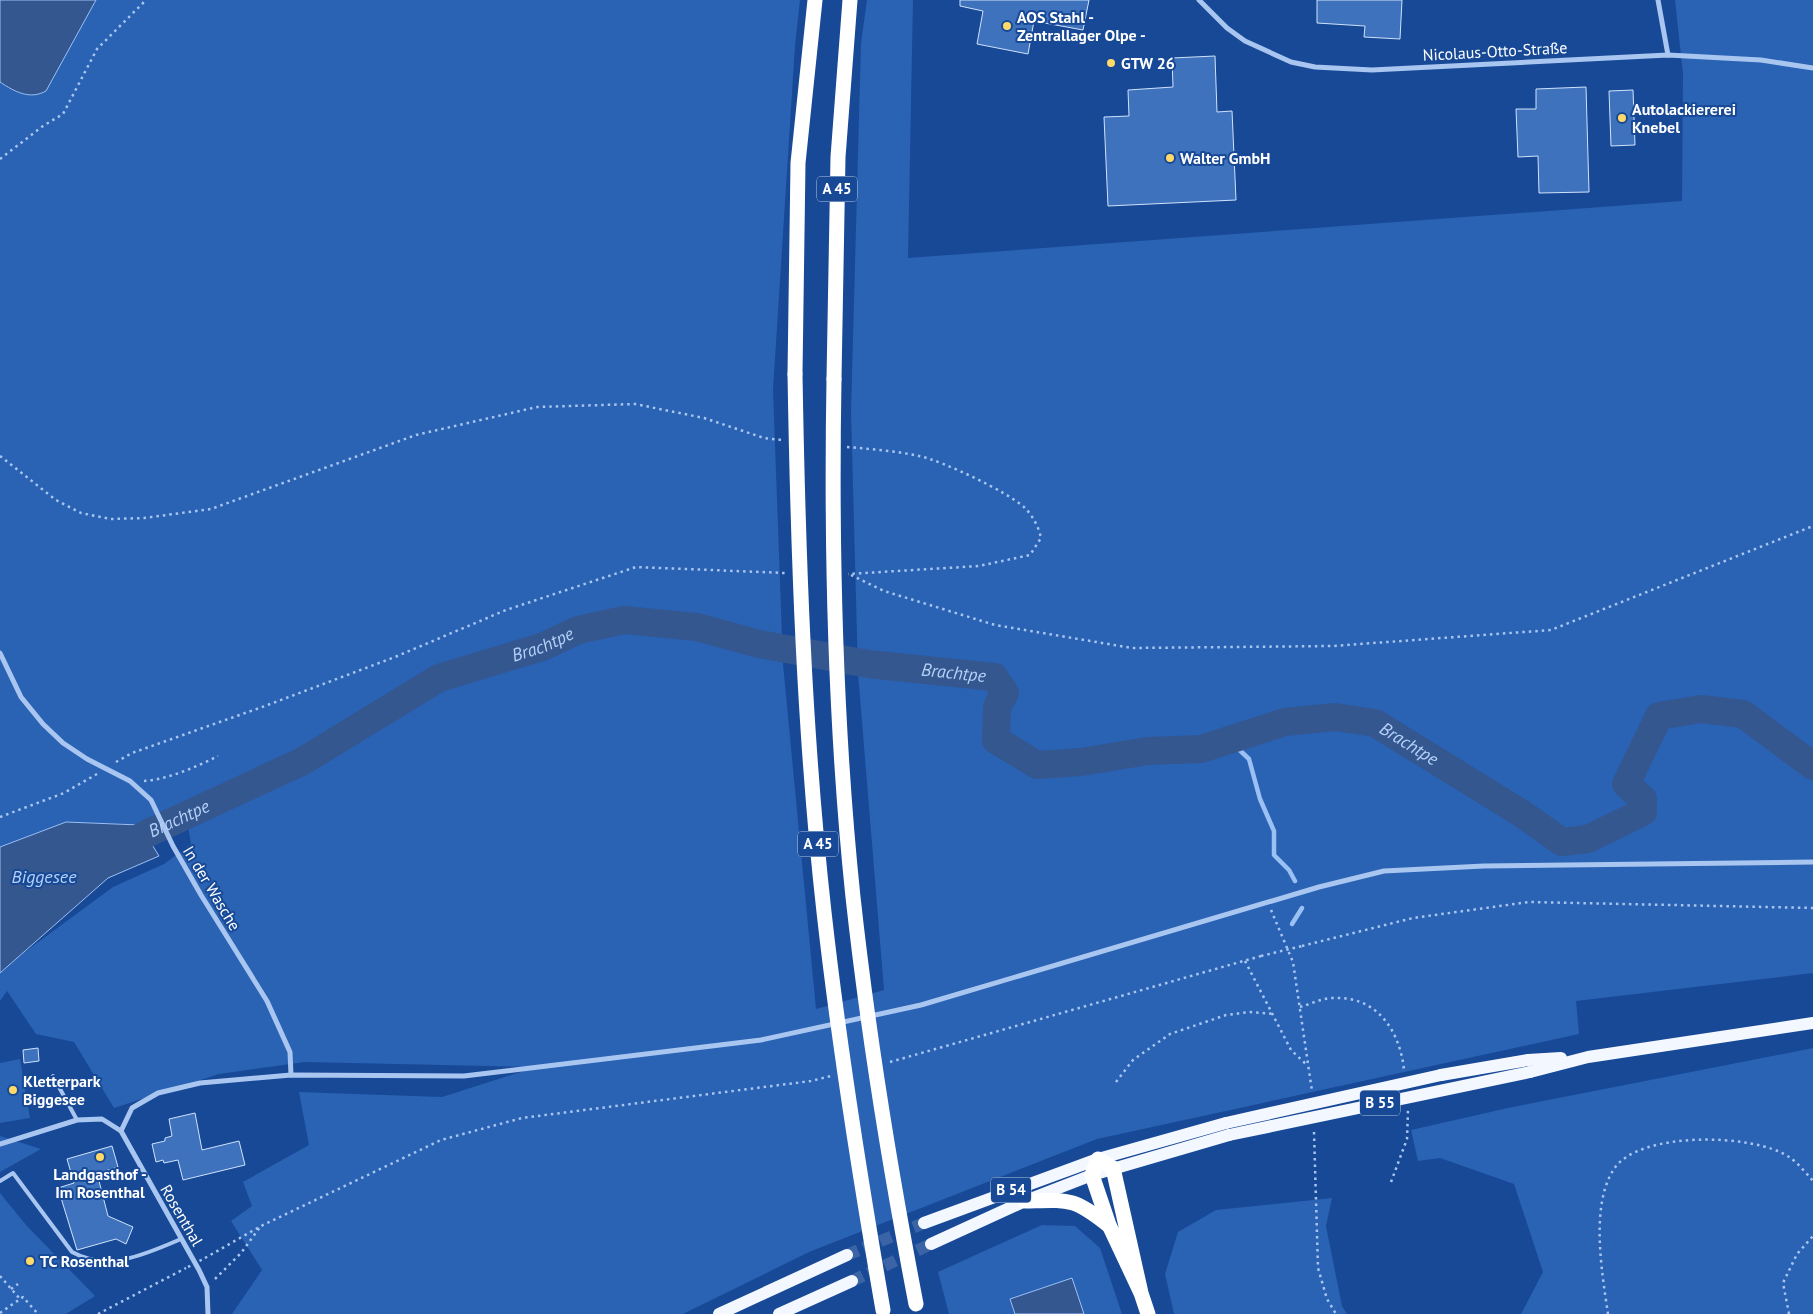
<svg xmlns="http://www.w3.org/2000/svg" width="1813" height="1314" viewBox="0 0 1813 1314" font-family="'PT Sans',sans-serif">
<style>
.green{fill:#2a62b4}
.water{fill:#345790;stroke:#9bc0f4}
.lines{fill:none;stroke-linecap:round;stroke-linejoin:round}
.stream{stroke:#9bc0f4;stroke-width:4.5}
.river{stroke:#345790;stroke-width:28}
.building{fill:#3f72bd;stroke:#d0e2fc}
.primary-tunnel{stroke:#3a64a6;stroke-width:12;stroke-dasharray:12 6;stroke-linecap:butt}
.path{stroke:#a9c6f1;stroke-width:2.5;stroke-dasharray:2.5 4;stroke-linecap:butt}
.service{stroke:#a9c6f1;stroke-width:4}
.minor{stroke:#a9c6f1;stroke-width:5}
.primary{stroke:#f3f7ff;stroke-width:12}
.motorway{stroke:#fff;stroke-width:15}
.path-bridge{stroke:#a9c6f1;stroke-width:2.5;stroke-dasharray:2.5 4;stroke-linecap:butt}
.primary-bridge{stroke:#f3f7ff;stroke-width:12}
.motorway-bridge{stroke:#fff;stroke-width:15}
.poi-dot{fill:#ffda69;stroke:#174996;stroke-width:2}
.labels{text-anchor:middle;stroke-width:4;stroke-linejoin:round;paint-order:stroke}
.shield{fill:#174996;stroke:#b9c8e0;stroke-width:1}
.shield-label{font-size:15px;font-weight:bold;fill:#fff}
.poi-label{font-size:16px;font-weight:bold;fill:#fff;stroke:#174996;text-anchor:start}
.street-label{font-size:16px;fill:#fff;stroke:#174996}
.water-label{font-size:18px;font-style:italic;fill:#b5d1f8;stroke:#174996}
</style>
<rect width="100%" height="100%" fill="#174996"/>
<!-- green -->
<g class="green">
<polygon points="0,0 800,0 795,46 773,390 783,664 816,1009 884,990 858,673 851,412 861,43 867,0 913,0 908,258 1682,201 1683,74 1675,0 1813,0 1813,973 1576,1001 1579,1034 1097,1139 809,1252 683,1314 232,1314 262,1270 231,1221 252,1206 243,1182 309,1145 299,1092 442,1097 536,1067 305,1062 219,1074 114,1108 74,1042 36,1034 7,991 0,1001 0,973 22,954 113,887 164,864 191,844 188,826 66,822 0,847"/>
<polygon points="1813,1048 1813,1314 1521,1314 1543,1272 1514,1184 1440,1158 1418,1161 1411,1130 1508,1108"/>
<polygon points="20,1059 30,1118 0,1123 0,1063"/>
<polygon points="0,1136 41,1149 0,1172"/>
<polygon points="0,1193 26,1225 95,1296 66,1314 0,1314"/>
<polygon points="1332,1198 1326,1226 1342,1306 1347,1314 1174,1314 1165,1274 1178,1232 1216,1210"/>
<polygon points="1042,1225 1075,1226 1100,1248 1122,1314 949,1314 938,1272"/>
</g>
<!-- water -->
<g class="water">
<path d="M0,0h96l-50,91c-16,9 -31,1 -46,-9z"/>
<polygon points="66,822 140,825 159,856 108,878 0,973 0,847"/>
<polygon points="1072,1278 1084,1314 1015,1314 1010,1299"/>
</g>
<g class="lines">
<!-- stream -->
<g class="stream">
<polyline points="1229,740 1249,759 1260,799 1274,831 1274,855 1289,870 1295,881"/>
<polyline points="1292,924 1302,908"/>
</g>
<!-- river -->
<path class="river" id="s1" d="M113,854l33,-20 157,-73 136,-83 103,-31 36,-17 46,-10 73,7 62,17 109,20 126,13 11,16 -8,14 -1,33 41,25 44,-3 67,-11 53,-2 84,-27 50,-5 40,6 146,90 41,29 26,-3 55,-27v-13l-17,-15 33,-68 42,-7 42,5 70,52"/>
</g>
<!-- building -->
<g class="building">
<polygon points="960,0 1089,0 1083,30 1034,21 1028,54 977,44 983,11 960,6"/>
<polygon points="1317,0 1402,0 1400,39 1364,37 1365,26 1317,23"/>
<polygon points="1215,56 1217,112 1232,111 1236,200 1108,206 1104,117 1129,116 1128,90 1173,87 1172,58"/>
<polygon points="1586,87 1589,192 1539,193 1538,156 1518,157 1516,109 1536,109 1536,89"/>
<polygon points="1633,90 1635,145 1611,146 1609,91"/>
<polygon points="38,1048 39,1061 24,1063 23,1050"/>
<polygon points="195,1113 202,1150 239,1141 245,1165 183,1180 178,1160 164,1163 163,1160 156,1162 152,1144 165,1141 165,1138 172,1136 169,1119"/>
<polygon points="112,1146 118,1167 99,1173 100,1176 98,1177 108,1216 133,1227 126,1244 116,1239 77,1250 58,1188 74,1183 67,1159"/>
</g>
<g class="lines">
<!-- primary-tunnel -->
<g class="primary-tunnel">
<polyline points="847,1255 924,1223"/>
<polyline points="852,1281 931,1244"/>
</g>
<!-- path -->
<g class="path">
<polyline points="0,159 43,126 63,114 97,49 146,0"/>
<path d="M847,447c24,2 49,4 72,9 24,5 89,36 106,52 8,8 14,20 16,30l-11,17 -51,11 -131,8"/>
<polyline points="0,456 56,500 81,513 111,519 144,518 211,509 416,435 537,407 635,404 704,418 764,438 782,440"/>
<polyline points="851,575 884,591 995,625 1132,648 1333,646 1551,630 1813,526"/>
<polyline points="116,762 132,753 265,706 395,657 506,610 636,567 785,573"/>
<path d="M144,781c25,-2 52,-14 74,-25"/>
<polyline points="0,817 64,793 97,774"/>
<polyline points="1271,910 1293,962 1312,1091"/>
<polyline points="1302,946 1413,918 1529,902 1813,908"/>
<polyline points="1245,961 1291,1050 1308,1066"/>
<path d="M1300,1007c11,-3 22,-9 34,-9 43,-2 66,33 70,72"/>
<polyline points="890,1062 1261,956"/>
<polyline points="1116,1082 1133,1060 1170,1034 1226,1015 1250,1012 1274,1014"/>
<polyline points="1314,1132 1318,1268 1327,1299 1336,1314"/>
<polyline points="1391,1182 1407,1139 1408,1110"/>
<polyline points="205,1258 261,1226 441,1140 522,1118 811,1081 831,1076"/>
<polyline points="0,1276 20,1299"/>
<polyline points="215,1279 241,1253 260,1227"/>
<polyline points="11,1289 18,1284"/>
<polyline points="0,1313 23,1297 38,1314"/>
<polyline points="98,1314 186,1268"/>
<path d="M1608,1314c-6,-41 -18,-109 6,-145 24,-38 140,-36 175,-12 9,6 17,16 24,24"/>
<polyline points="1789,1314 1783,1283 1797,1254 1813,1236"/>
</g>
<!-- service -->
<g class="service">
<polyline points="53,1076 77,1120"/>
<path d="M0,1181l13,-8 59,79c36,20 74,2 109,-13"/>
</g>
<!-- minor -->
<g class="minor">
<polyline points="1199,0 1227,28 1245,41 1291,62 1315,67 1372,70 1668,55 1761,60 1813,68"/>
<polyline points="1658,0 1668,55"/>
<polyline points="0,653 21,697 43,724 63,743 87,759 130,781 151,800 173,846 201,895 267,1001 290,1052 291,1075"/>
<polyline points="0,1144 77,1120 102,1119 121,1131"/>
<polyline points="208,1314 207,1287 199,1270 121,1131 132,1108 158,1093 200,1083 291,1075 464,1076 761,1040 921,1005 1319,887 1384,871 1484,866 1813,862"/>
</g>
<!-- primary -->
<g class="primary">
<polyline points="1530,1072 1588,1057 1813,1023"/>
<polyline points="1441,1075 1528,1060 1561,1058"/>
<polyline points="924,1223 1098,1159 1226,1123"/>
<polyline points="931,1244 1025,1201 1092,1175 1229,1135"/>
<polyline points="719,1314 847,1255"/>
<polyline points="779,1314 852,1281"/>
</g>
<!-- motorway -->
<g class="motorway">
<polyline points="795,374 798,163 815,0"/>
<polyline points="834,379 838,157 850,0"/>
<path d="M1025,1201c43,-1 48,-4 83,24"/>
<polyline points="1141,1293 1113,1168 1098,1159 1092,1175 1109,1225 1141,1293 1148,1314"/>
</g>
<!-- path-bridge -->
<g class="path-bridge">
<polyline points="1261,956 1302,946"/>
<polyline points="188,1267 205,1258"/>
</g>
<!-- primary-bridge -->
<g class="primary-bridge">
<polyline points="1226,1123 1441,1075"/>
<polyline points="1229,1135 1530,1072"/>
</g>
<!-- motorway-bridge -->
<g class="motorway-bridge">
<path d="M795,374c3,180 9,359 29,538 15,134 36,266 59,398"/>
<path d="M834,379c-3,173 1,346 19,518 15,137 37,272 63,407"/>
</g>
</g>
<!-- markers -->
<g class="poi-dot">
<circle cx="1007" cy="26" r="5"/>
<circle cx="1111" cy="63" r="5"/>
<circle cx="1622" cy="118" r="5"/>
<circle cx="1170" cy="158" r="5"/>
<circle cx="13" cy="1090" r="5"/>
<circle cx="100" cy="1157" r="5"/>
<circle cx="30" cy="1261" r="5"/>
</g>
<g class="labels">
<!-- shield labels -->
<g class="shield">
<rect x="817" y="176.5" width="40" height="25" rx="4"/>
<rect x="798" y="831.5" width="40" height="25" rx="4"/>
<rect x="1360" y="1090.5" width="40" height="25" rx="4"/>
<rect x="991" y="1177.5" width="40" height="25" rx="4"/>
</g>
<g class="shield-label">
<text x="837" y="194">A 45</text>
<text x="818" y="849">A 45</text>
<text x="1380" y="1108">B 55</text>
<text x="1011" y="1195">B 54</text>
</g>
<!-- poi labels -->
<g class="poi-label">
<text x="1017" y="23">AOS Stahl -<tspan x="1017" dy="18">Zentrallager Olpe -</tspan></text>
<text x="1121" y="69">GTW 26</text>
<text x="1632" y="115">Autolackiererei<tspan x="1632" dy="18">Knebel</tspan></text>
<text x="1180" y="164">Walter GmbH</text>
<text x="23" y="1087">Kletterpark<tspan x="23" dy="18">Biggesee</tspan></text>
<text x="100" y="1180" text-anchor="middle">Landgasthof -<tspan x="100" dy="18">Im Rosenthal</tspan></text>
<text x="40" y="1267">TC Rosenthal</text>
</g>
<!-- street labels -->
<g class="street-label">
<text transform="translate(1495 51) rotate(-3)" y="6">Nicolaus-Otto-Straße</text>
<text transform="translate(212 888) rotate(59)" y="6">In der Wasche</text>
<text transform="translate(182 1215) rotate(60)" y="6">Rosenthal</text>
</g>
<!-- water labels -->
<g class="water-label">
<text dy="6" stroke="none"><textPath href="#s1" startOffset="480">Brachtpe</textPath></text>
<text dy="6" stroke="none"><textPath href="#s1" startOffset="900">Brachtpe</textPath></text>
<text dy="6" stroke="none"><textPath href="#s1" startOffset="1441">Brachtpe</textPath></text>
<text dy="6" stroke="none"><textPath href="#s1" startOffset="75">Brachtpe</textPath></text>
<text x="44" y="883">Biggesee</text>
</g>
</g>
</svg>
